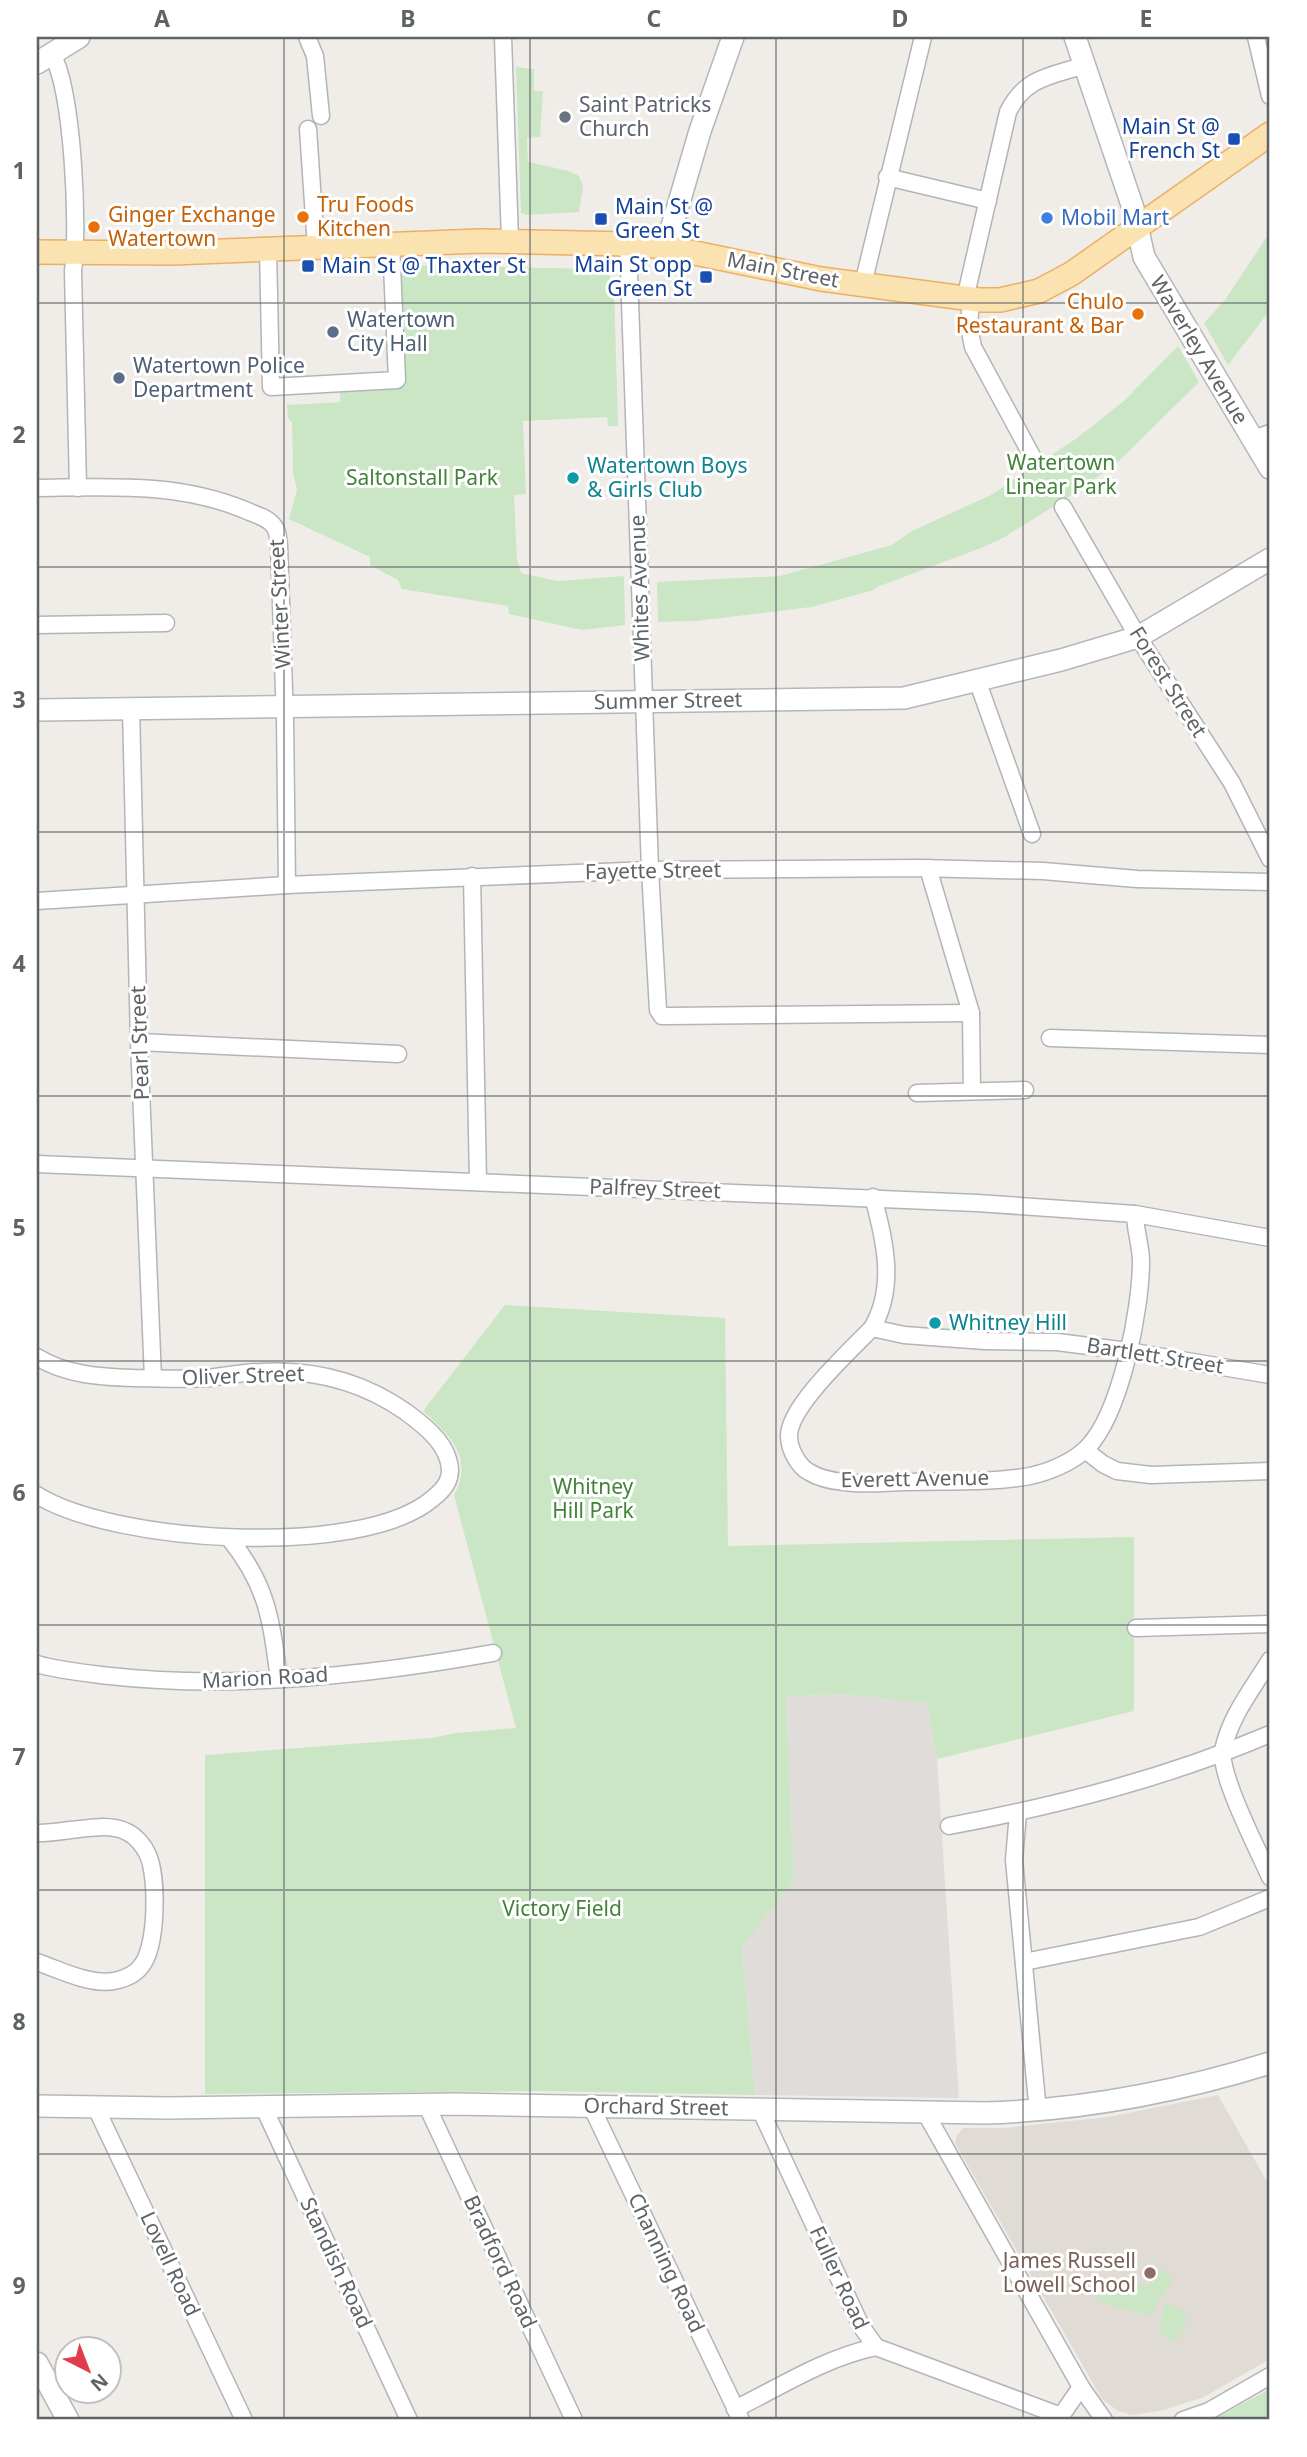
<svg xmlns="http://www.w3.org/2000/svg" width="1307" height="2457" viewBox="0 0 1307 2457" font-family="'Noto Sans',sans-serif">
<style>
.industrial{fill:#dfdcd9}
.education{fill:#e0dcd5}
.green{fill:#cbe6c5}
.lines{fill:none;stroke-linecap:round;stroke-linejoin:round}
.street-casing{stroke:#b2b5b8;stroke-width:19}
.secondary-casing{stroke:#b3b7bb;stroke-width:24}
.primary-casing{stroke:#ebaf65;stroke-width:26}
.street{stroke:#fff;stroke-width:16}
.secondary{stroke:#fff;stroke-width:21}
.primary{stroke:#fbe2b1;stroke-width:23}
.grid{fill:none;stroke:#5e6366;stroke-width:2;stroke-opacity:0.55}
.worship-dot{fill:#6b7280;stroke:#fff;stroke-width:2.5}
.transit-dot{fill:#1a4fb4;stroke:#fff;stroke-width:2.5}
.food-dot{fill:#e8710a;stroke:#fff;stroke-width:2.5}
.shop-dot{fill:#3f7fe0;stroke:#fff;stroke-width:2.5}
.service-dot{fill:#5c6f8a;stroke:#fff;stroke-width:2.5}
.culture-dot{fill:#0f9aa8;stroke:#fff;stroke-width:2.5}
.education-dot{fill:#8d6e63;stroke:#fff;stroke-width:2.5}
.labels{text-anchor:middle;stroke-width:6;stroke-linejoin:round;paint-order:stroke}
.worship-label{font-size:21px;fill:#5b616d;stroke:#fff;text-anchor:start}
.transit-label{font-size:21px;fill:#164399;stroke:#fff;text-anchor:end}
.food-label{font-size:21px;fill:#c56008;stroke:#fff;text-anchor:start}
.shop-label{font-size:21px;fill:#366cbe;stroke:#fff;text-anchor:start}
.street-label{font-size:21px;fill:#5e6366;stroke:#fff}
.service-label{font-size:21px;fill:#4e5e75;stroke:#fff;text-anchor:start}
.park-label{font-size:21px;fill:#428339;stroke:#fff}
.culture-label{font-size:21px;fill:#0d838f;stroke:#fff;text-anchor:start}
.education-label{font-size:21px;fill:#785e54;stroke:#fff;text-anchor:end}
.neatline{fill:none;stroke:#5e6366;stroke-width:2.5}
.grid-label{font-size:23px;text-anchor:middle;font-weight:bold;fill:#5e6366}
</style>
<rect width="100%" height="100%" fill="#f0ece7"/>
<!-- industrial -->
<polygon class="industrial" points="842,1694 927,1703 937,1759 959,2098 755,2095 742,1945 794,1881 786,1697"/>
<!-- education -->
<polygon class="education" points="1218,2095 1270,2187 1270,2359 1204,2397 1164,2410 1132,2415 1118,2411 1102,2399 1090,2378 955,2143 957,2135 963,2128 1005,2128 1108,2117"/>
<!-- green -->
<g class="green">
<polygon points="516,67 534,69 534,91 543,91 540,137 527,138 528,162 569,171 579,176 583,186 579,212 526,215 521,213"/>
<polygon points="1270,232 1270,310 1228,365 1204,323 1225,300"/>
<polygon points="398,265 597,269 609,274 614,287 618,426 608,426 607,417 523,421 526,494 514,495 517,560 521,573 557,581 624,576 625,625 582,630 509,614 508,606 402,589 398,580 370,565 370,557 289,519 297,490 293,473 292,423 288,418 287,405 340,402 340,390 402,386"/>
<polygon points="1178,346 1199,382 1116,464 1070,496 1003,538 981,548 877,587 874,590 811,607 696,621 658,622 657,582 780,576 892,545 912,531 991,495 1077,438 1124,401"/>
<path d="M505,1305l220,13 3,228 406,-9v174l-197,48 -10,-56 -85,-9 -56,3 8,184 -52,65 13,149 -215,-4 -335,3v-339l226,-17 25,-5 60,-5 -62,-233c21,-38 -5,-60 -31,-84z"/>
<path d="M1155,2269l12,2 6,10 -12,16 -8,16 -5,2 -49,-13c-4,-8 -1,-14 5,-21l12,-3 31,8 5,-14z"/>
<polygon points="1165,2303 1181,2309 1187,2317 1184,2333 1180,2332 1178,2341 1166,2338 1159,2328"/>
<polygon points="1270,2389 1270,2420 1212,2420"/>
</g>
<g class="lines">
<defs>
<g id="street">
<polyline points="307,37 315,56 321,116"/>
<polyline points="503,37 510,241"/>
<polyline points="1256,37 1270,96"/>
<path d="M52,54c21,37 27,173 21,217l5,217"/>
<polyline points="308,129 316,247"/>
<polyline points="887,177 988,201"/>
<polyline points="628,244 650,870 658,1010 662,1016 669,1016 971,1013"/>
<polyline points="268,249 271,387 397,380 391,243"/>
<polyline points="863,284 923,37"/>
<path d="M965,299l43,-187c17,-35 43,-36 77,-47"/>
<polyline points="971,300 969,326 973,347 1032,456"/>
<polyline points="1253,439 1270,433"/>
<path d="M37,488c71,-1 141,-6 208,22 8,4 22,7 28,15 5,5 5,13 6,20l6,174 2,166"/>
<polyline points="1063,507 1138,637 1232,783 1270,859"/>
<polyline points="37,625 166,623"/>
<polyline points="977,680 1032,834"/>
<polyline points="131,708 139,1042 153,1378"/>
<polyline points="928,868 971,1013 972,1091"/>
<polyline points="472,876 478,1182"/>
<polyline points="37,901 287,885 650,870 918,868 1043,871 1137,879 1270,882"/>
<polyline points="1050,1038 1270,1045"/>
<polyline points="139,1042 398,1054"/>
<polyline points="917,1093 1025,1090"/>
<polyline points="37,1164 977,1203 1135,1214 1270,1238"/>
<path d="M873,1197c12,43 23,91 -1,131 -21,22 -83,78 -83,108 0,13 9,30 20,36 10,6 23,9 35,10 21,3 43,0 64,0 40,-1 82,1 122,-6 19,-4 43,-14 57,-28 34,-35 54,-139 54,-187 0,-15 -6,-31 -6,-47"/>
<polyline points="872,1328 904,1335 985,1341 1057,1342 1128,1351 1270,1375"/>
<path d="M37,1357c29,18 63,20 97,21 24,0 49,2 74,0 18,-2 35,-6 53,-6 52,-3 102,10 145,40 16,12 36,27 42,47 6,18 -2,29 -16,40 -71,60 -319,44 -395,-4"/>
<polyline points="1085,1450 1103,1464 1117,1471 1151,1475 1270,1471"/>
<path d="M229,1538c39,48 42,82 50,141"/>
<polyline points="1136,1628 1270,1624"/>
<path d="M1270,1660c-17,28 -41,58 -47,91 -4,24 36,101 47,126"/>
<path d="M37,1664c24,7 49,9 73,12 123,14 261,-1 383,-23"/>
<polyline points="1018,1813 1014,1860 1038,2112"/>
<path d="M949,1826c111,-21 217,-48 321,-92"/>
<path d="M37,1833c25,1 68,-13 90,-1 9,4 17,14 21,23 10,23 9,91 -6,110 -6,9 -18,14 -28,16 -25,4 -54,-11 -77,-19"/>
<polyline points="1024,1962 1199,1927 1270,1898"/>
<polyline points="426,2104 574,2420"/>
<polyline points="263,2106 409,2420"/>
<polyline points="591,2106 741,2420"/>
<polyline points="96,2108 244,2420"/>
<polyline points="760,2109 861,2326 876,2347 1061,2416 1081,2387"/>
<polyline points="925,2112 1081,2387 1104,2420"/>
<path d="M735,2409c47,-23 89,-51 141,-62"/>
<polyline points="1183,2420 1209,2411 1270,2376"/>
</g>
<g id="secondary">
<polyline points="1075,37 1133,208 1144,257 1270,468"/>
<polyline points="37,63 79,37"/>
<polyline points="666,247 700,131 733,37"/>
<polyline points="37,710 904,698 1061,660 1138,637 1270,559"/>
<path d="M37,2106l131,2 288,-4 529,9c98,-3 192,-21 285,-50"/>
<polyline points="37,2363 68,2420"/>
</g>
<polyline id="primary" points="37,252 172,253 480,241 628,244 666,247 821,279 979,300 1000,300 1039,291 1071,274 1270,134"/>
</defs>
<!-- street casing -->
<use href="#street" class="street-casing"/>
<!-- secondary casing -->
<use href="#secondary" class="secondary-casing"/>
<!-- primary casing -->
<use href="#primary" class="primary-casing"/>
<!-- street -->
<use href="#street" class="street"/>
<!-- secondary -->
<use href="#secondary" class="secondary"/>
<!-- primary -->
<use href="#primary" class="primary"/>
</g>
<!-- grid -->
<path class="grid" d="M284,37v2383M530,37v2383M776,37v2383M1023,37v2383M37,303h1233M37,567h1233M37,832h1233M37,1096h1233M37,1361h1233M37,1625h1233M37,1890h1233M37,2154h1233"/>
<!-- markers -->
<circle class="worship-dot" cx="565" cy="117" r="7"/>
<g class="transit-dot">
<rect x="1227" y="132" width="14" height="14" rx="3.5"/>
<rect x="594" y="212" width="14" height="14" rx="3.5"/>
<rect x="301" y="259" width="14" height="14" rx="3.5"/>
<rect x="699" y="270" width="14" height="14" rx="3.5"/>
</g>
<g class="food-dot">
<circle cx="303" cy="217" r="7"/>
<circle cx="94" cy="227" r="7"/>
<circle cx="1138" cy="314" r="7"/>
</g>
<circle class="shop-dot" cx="1047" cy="218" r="7"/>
<g class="service-dot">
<circle cx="333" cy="332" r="7"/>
<circle cx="119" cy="378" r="7"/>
</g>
<g class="culture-dot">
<circle cx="573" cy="478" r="7"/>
<circle cx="935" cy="1323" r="7"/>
</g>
<circle class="education-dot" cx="1150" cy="2273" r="7"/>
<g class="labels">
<!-- worship labels -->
<g class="worship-label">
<text x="579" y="112">Saint Patricks<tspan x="579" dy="24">Church</tspan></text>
</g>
<!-- transit labels -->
<g class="transit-label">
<text x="1220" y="134">Main St @<tspan x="1220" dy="24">French St</tspan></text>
<text x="615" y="214" text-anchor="start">Main St @<tspan x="615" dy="24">Green St</tspan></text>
<text x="692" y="272">Main St opp<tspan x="692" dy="24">Green St</tspan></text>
<text x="322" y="273" text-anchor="start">Main St @ Thaxter St</text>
</g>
<!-- food labels -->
<g class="food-label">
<text x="317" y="212">Tru Foods<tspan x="317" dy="24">Kitchen</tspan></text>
<text x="108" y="222">Ginger Exchange<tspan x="108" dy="24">Watertown</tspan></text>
<text x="1124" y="309" text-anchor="end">Chulo<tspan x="1124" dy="24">Restaurant &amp; Bar</tspan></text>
</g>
<!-- shop labels -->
<g class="shop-label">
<text x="1061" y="225">Mobil Mart</text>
</g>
<!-- street labels -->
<g class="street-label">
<text transform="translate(783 270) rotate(11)" y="7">Main Street</text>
<text transform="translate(1199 350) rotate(59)" y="7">Waverley Avenue</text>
<text transform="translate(640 588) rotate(-92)" y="7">Whites Avenue</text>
<text transform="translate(280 604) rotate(-93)" y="7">Winter Street</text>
<text transform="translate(1168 682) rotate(58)" y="7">Forest Street</text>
<text transform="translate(668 701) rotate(-1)" y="7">Summer Street</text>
<text transform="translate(653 871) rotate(-1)" y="7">Fayette Street</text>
<text transform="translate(140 1043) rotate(-92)" y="7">Pearl Street</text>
<text transform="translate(655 1189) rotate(2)" y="7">Palfrey Street</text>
<text transform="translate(1155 1356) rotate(9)" y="7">Bartlett Street</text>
<text transform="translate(243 1376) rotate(-2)" y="7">Oliver Street</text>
<text transform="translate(915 1479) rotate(-1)" y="7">Everett Avenue</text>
<text transform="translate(265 1678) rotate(-3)" y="7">Marion Road</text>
<text transform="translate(656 2107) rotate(1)" y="7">Orchard Street</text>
<text transform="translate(500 2262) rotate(65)" y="7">Bradford Road</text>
<text transform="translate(336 2263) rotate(65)" y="7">Standish Road</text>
<text transform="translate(666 2263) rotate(65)" y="7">Channing Road</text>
<text transform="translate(170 2264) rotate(65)" y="7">Lovell Road</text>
<text transform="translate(839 2278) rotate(65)" y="7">Fuller Road</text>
</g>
<!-- service labels -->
<g class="service-label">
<text x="347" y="327">Watertown<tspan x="347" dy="24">City Hall</tspan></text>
<text x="133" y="373">Watertown Police<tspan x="133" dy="24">Department</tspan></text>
</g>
<!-- park labels -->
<g class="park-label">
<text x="1061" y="470">Watertown<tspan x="1061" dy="24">Linear Park</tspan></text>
<text x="422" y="485">Saltonstall Park</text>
<text x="593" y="1494">Whitney<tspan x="593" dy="24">Hill Park</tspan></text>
<text x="562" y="1916">Victory Field</text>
</g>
<!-- culture labels -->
<g class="culture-label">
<text x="587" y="473">Watertown Boys<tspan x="587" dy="24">&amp; Girls Club</tspan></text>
<text x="949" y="1330">Whitney Hill</text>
</g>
<!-- education labels -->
<g class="education-label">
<text x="1136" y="2268">James Russell<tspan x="1136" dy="24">Lowell School</tspan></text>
</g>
</g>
<!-- border -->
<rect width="1307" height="2457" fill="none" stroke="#ffffff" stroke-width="77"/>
<!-- north arrow -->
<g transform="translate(88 2370) rotate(138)"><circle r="33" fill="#ffffff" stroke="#bfc1c2" stroke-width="2"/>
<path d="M0-5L12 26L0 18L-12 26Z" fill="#e13c4b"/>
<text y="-10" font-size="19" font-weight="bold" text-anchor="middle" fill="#5e6366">N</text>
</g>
<rect x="38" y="38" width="1230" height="2380" class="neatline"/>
<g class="grid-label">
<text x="162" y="27">A</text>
<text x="408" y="27">B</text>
<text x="654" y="27">C</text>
<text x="900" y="27">D</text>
<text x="1146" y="27">E</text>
<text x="19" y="179">1</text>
<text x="19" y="443">2</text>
<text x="19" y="708">3</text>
<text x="19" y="972">4</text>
<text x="19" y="1236">5</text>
<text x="19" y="1501">6</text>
<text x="19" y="1765">7</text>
<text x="19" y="2030">8</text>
<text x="19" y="2294">9</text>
</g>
</svg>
